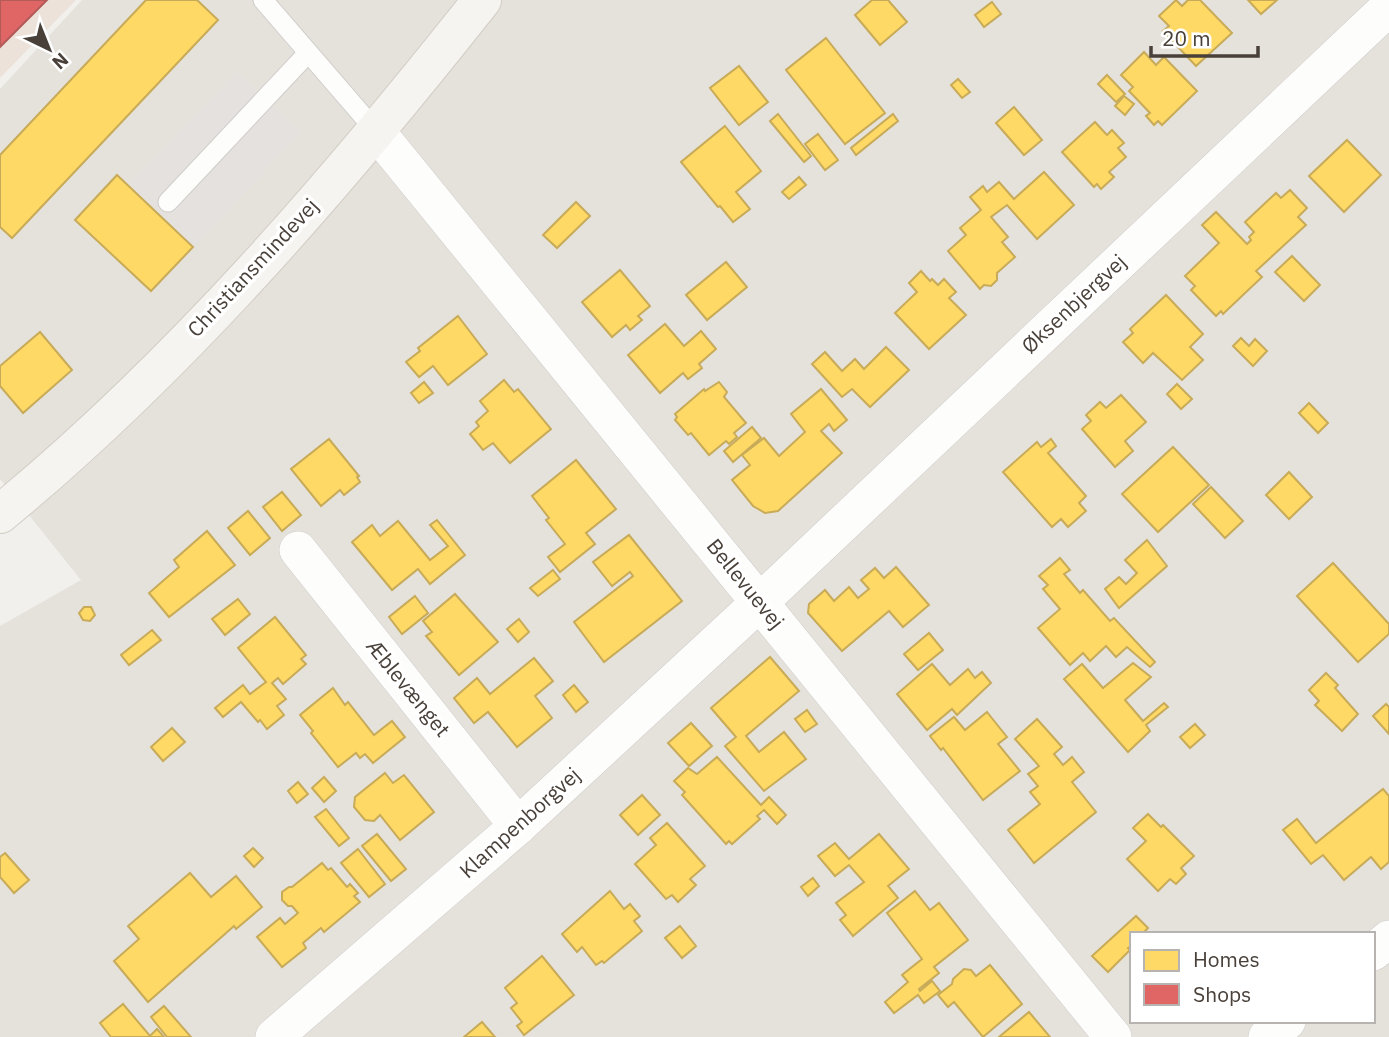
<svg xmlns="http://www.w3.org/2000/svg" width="1389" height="1037" viewBox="0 0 1389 1037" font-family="'IBM Plex Sans',sans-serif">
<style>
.residential{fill:#e5e1db;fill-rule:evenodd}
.commercial{fill:#ece2da}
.parking{fill:#e4e1de}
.homes{fill:#ffd966;stroke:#c8ab58;stroke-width:2}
.shops{fill:#e06666;stroke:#b25b58;stroke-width:2}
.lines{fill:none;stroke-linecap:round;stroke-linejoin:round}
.lane-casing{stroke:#d0cdcb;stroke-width:21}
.street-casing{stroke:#d0cdcb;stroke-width:38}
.secondary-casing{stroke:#d2cdc5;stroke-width:40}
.lane{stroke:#fdfdfc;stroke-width:19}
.street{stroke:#fdfdfc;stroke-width:37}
.secondary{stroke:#f6f4f0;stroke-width:38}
.labels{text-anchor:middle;stroke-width:7;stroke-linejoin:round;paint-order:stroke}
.street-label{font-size:21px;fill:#484039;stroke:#fff}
</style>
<rect width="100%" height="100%" fill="#f2f0ed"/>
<!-- residential -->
<path class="residential" d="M82,0h1307v1037h-1389v-411l81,-46 -81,-101v-390zM1132,934h241v87h-241z"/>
<!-- commercial -->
<polygon class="commercial" points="0,0 76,0 0,78"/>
<!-- parking -->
<polygon class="parking" points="236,72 301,133 193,247 128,186"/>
<!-- homes -->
<g class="homes">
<polygon points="146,0 197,0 218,20 12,238 0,227 0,155"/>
<polygon points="872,0 888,0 907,22 880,45 855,15"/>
<polygon points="1176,0 1182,6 1188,0 1200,0 1232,33 1196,66 1163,31 1169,26 1159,16"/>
<polygon points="1248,0 1277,0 1261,14"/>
<polygon points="992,2 1001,14 984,27 975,15"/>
<polygon points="826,38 885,113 845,144 786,70"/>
<polygon points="1144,52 1156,65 1164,57 1197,91 1162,125 1158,121 1154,125 1146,116 1150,113 1129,91 1133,87 1121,75"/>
<polygon points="739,66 768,102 739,125 710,88"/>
<polygon points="1107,75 1125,94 1116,102 1098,84"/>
<polygon points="958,79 970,92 962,98 951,85"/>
<polygon points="1124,96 1134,104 1125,115 1115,106"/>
<polygon points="1014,107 1042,140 1024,155 996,123"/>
<polygon points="778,114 811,156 804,162 770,121"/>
<polygon points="893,114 898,121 856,155 851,148"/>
<polygon points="1095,122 1107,135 1112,130 1124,143 1118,148 1126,157 1109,172 1114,177 1101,189 1097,184 1094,187 1062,152"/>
<polygon points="725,126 761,171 736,192 750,209 733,222 720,206 718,207 681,162"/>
<polygon points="818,134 838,160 825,170 805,144"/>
<polygon points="1347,140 1381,175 1344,212 1309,176"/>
<polygon points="1044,172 1074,205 1037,239 1007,205 991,217 1008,237 1002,242 1015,257 997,273 997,280 991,286 984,285 980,289 948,251 966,235 960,228 981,210 970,197 983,186 987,192 999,182 1014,199"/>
<polygon points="117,175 193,247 151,291 75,220"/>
<polygon points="799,177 806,185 789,199 782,192"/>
<polygon points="1290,190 1307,208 1298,217 1306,225 1256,271 1262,277 1223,314 1221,311 1216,316 1191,290 1195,286 1185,276 1219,243 1202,225 1216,212 1247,244 1251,240 1249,237 1254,232 1245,222 1276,193 1281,198"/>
<polygon points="576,202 590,216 557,248 543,235"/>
<polygon points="1292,256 1320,285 1304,301 1275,272"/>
<polygon points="726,262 747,287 707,320 686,295"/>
<polygon points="620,270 650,306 638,316 642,320 630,330 626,325 612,337 582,302"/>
<polygon points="921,271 930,281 932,279 938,285 944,279 956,292 949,298 966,315 929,349 895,313 917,292 909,283"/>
<polygon points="1166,295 1203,334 1190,347 1203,360 1182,380 1153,353 1143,363 1123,342 1133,333 1130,329"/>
<polygon points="458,316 487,354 448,385 433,366 419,377 406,362 420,351 418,348"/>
<polygon points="665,324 684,346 701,331 716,349 699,364 702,368 688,379 683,373 660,393 628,355"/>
<polygon points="40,332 72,370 23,413 0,386 0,366"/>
<polygon points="1241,338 1249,346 1255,339 1267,351 1253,366 1233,346"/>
<polygon points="886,347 909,370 870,407 852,389 842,397 812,364 825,352 842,371 855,359 864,369"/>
<polygon points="504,380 514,392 518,389 551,429 510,463 493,443 483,450 470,434 479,426 476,422 488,411 480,401"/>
<polygon points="424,382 433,393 419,403 411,393"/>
<polygon points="719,382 727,392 724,397 746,423 734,433 737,437 729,444 726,441 709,455 691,433 688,435 675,420 677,417 675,414 704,389 705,391"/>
<polygon points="1177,384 1192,399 1181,409 1167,394"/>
<polygon points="821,389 847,420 834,431 829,424 821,431 842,453 778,511 765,513 753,506 732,480 750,465 742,455 764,438 779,456 805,432 791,414"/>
<polygon points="1121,395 1146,422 1125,441 1133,451 1115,467 1082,429 1091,421 1086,415 1100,402 1106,408"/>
<polygon points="1309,403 1328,423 1318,433 1299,413"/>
<polygon points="752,427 761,438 733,462 724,451"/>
<polygon points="329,439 359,476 357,477 360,482 344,495 340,490 321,506 291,469"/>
<polygon points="1051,439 1056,446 1048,453 1086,496 1079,503 1086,511 1068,527 1061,519 1052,527 1003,472 1037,442 1041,447"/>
<polygon points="1173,447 1209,485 1158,532 1122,494"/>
<polygon points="576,460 616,509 586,533 595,544 560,572 548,557 565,544 546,520 549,518 532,496"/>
<polygon points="1289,472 1312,497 1289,519 1266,495"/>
<polygon points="1211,487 1243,521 1225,538 1193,504"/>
<polygon points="282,492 301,515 282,531 263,507"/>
<polygon points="248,511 270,538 250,555 228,528"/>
<polygon points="437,520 465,555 430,584 418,569 392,590 352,542 372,525 380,536 398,521 430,560 448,546 430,525"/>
<polygon points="207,531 235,565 169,617 149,593 179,567 174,560"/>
<polygon points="629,535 682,601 604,662 574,622 633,576 630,572 612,586 593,562"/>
<polygon points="1147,540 1167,566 1119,608 1105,589 1119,577 1126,584 1137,573 1125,560"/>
<polygon points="1060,558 1070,570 1064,574 1080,593 1083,590 1110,621 1114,618 1155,662 1150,667 1127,647 1116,657 1106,646 1090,661 1083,653 1070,665 1038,628 1060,609 1043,589 1048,585 1039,576"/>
<polygon points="1333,563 1389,624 1389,634 1358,662 1297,596"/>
<polygon points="896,567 929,605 903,627 889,611 842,651 808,613 809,604 825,590 834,601 849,587 858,598 869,589 861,580 875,568 884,578"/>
<polygon points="553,570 560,579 538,596 530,588"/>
<polygon points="455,594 498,642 459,675 426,636 432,632 423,621"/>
<polygon points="415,596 428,613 402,634 389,617"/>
<polygon points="238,599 250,614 225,635 212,619"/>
<polygon points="84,607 91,607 95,615 90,621 83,620 79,613"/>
<polygon points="275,617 306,655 301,659 306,664 283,684 278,678 272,683 286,699 277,706 284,715 267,729 260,720 258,722 241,702 223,717 215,708 243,685 250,694 266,682 238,648"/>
<polygon points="519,619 529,632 518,642 507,629"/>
<polygon points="152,630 161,640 129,665 121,655"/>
<polygon points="929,633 943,650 918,670 904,654"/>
<polygon points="770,657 799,691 746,736 759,752 784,732 806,759 764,791 725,746 736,737 711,708"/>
<polygon points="534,658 553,681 535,696 552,718 517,747 488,712 474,723 454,698 477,678 490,694"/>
<polygon points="1133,663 1151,677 1125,700 1143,721 1164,703 1168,707 1146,725 1150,731 1128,752 1064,679 1082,664 1103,688"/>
<polygon points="932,664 950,685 968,669 975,678 982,672 991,683 957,715 952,709 927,730 897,694"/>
<polygon points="1326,673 1338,685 1335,688 1358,714 1342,731 1315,705 1319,701 1309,690"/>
<polygon points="574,685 588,702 576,712 563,695"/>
<polygon points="333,688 345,705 348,702 374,735 392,721 405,737 373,763 365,754 360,758 356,753 338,767 311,733 313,731 300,715"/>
<polygon points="1386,704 1389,707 1389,734 1373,716"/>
<polygon points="807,710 817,724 805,732 795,719"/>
<polygon points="987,712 1007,737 998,744 1020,771 983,800 943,748 941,750 930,736 954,717 965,730"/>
<polygon points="1037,719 1062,747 1054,754 1063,765 1072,757 1084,772 1072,782 1096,812 1034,863 1008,830 1040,804 1030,792 1038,786 1028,774 1039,766 1015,739"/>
<polygon points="691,723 712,746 689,766 668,743"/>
<polygon points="1195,724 1205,735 1190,748 1180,737"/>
<polygon points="172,728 185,742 163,761 151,747"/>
<polygon points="717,757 761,805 769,797 786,815 777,824 764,810 757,816 760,819 732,844 729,841 726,844 682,795 685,792 674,781 688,768 697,774"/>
<polygon points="385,773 393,783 404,775 434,812 400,840 380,815 374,821 365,820 354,807 355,797"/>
<polygon points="324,777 336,791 324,802 312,788"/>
<polygon points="298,782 308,794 297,803 288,791"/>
<polygon points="1383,789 1389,796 1389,862 1381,869 1371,857 1344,880 1323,855 1311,864 1283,830 1297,819 1316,843"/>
<polygon points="642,795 660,815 638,835 620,815"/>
<polygon points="326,809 349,838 339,846 315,817"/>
<polygon points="1148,814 1161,827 1163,825 1194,856 1181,868 1186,874 1176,884 1170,879 1158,891 1127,859 1146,841 1133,828"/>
<polygon points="667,823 705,866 690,879 696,885 678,902 672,895 666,899 635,864 656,845 650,838"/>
<polygon points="377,834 406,869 391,881 362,846"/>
<polygon points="879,834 909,869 888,886 898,898 853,936 840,920 846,915 836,903 864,882 849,865 835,876 818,856 835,843 849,859"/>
<polygon points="253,848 263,858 254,867 244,856"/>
<polygon points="358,849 385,884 369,897 341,863"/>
<polygon points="5,853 29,880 14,893 0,877 0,857"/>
<polygon points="322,863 328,870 331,868 347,887 350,884 358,893 354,896 360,902 324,932 321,928 303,943 306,948 282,967 257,937 280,918 285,924 298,913 292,906 288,906 282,900 282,892 289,887 292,887"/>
<polygon points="190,873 211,897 236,876 262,907 236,929 234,926 148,1002 114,961 139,939 128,926"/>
<polygon points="813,878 819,886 808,896 801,887"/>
<polygon points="610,891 624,909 630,904 640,916 634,921 642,931 604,963 602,961 596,965 582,947 577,952 562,934"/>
<polygon points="915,891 930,910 939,903 968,940 934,967 939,973 919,989 920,991 932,981 940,991 924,1003 918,995 894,1013 885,1002 908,982 902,975 922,959 887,913"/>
<polygon points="1136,916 1148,928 1142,934 1132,934 1132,945 1128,948 1130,950 1108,972 1092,956"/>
<polygon points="680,926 696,946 682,958 665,938"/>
<polygon points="542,956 574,995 524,1035 517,1026 522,1022 511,1008 517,1003 505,988"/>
<polygon points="990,965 1022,1004 983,1037 954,1002 948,1007 938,995 952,984 953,979 964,969 971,970 976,976"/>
<polygon points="123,1004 150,1036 157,1029 164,1037 111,1037 100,1023"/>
<polygon points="164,1006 191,1037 167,1037 151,1017"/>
<polygon points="1029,1012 1050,1037 999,1037"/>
<polygon points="482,1022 495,1037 464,1037"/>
</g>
<!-- shops -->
<polygon class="shops" points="0,0 47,0 0,47"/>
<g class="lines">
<defs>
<g id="lane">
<polyline points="263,0 376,131"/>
<polyline points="168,202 308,53"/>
</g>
<g id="street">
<polyline points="376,131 1113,1037"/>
<polyline points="298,550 518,826"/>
<polyline points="1373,952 1389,939"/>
<polyline points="274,1037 518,826 760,602 1389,7"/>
<polyline points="1267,1037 1287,1021"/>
</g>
<path id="secondary" d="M0,514c180,-148 338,-332 482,-514"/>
</defs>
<!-- lane casing -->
<use href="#lane" class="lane-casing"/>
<!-- street casing -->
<use href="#street" class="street-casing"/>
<!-- secondary casing -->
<use href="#secondary" class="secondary-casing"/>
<!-- lane -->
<use href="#lane" class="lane"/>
<!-- street -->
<use href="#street" class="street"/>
<!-- secondary -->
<use href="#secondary" class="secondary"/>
</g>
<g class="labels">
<!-- street labels -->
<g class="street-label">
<text transform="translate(253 268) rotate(-47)" y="7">Christiansmindevej</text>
<text transform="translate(1074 304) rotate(-43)" y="7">Øksenbjergvej</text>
<text transform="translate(745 584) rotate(51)" y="7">Bellevuevej</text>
<text transform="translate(408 688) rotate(51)" y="7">Æblevænget</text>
<text transform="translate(520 823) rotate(-42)" y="7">Klampenborgvej</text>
</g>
</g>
<!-- legend -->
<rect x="1130" y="932" width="245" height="91" fill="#ffffff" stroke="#b6b3b0" stroke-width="2"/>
<rect x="1144" y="950" width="35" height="21" fill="#ffd966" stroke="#b6b3b0" stroke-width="2"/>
<text x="1193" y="967" font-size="21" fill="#484039">Homes</text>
<rect x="1144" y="984" width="35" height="21" fill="#e06666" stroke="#b6b3b0" stroke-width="2"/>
<text x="1193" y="1002" font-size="21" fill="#484039">Shops</text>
<!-- north arrow -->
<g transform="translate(49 49) rotate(137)" stroke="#ffffff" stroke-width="5" paint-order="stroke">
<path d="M0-5L12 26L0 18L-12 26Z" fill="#484039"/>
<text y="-10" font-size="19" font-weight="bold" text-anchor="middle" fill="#484039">N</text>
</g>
<!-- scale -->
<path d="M1151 46v10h107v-10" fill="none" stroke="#484039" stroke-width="3.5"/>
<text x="1162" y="46" font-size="21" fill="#484039" stroke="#ffffff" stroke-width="5" paint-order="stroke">20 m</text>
</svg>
